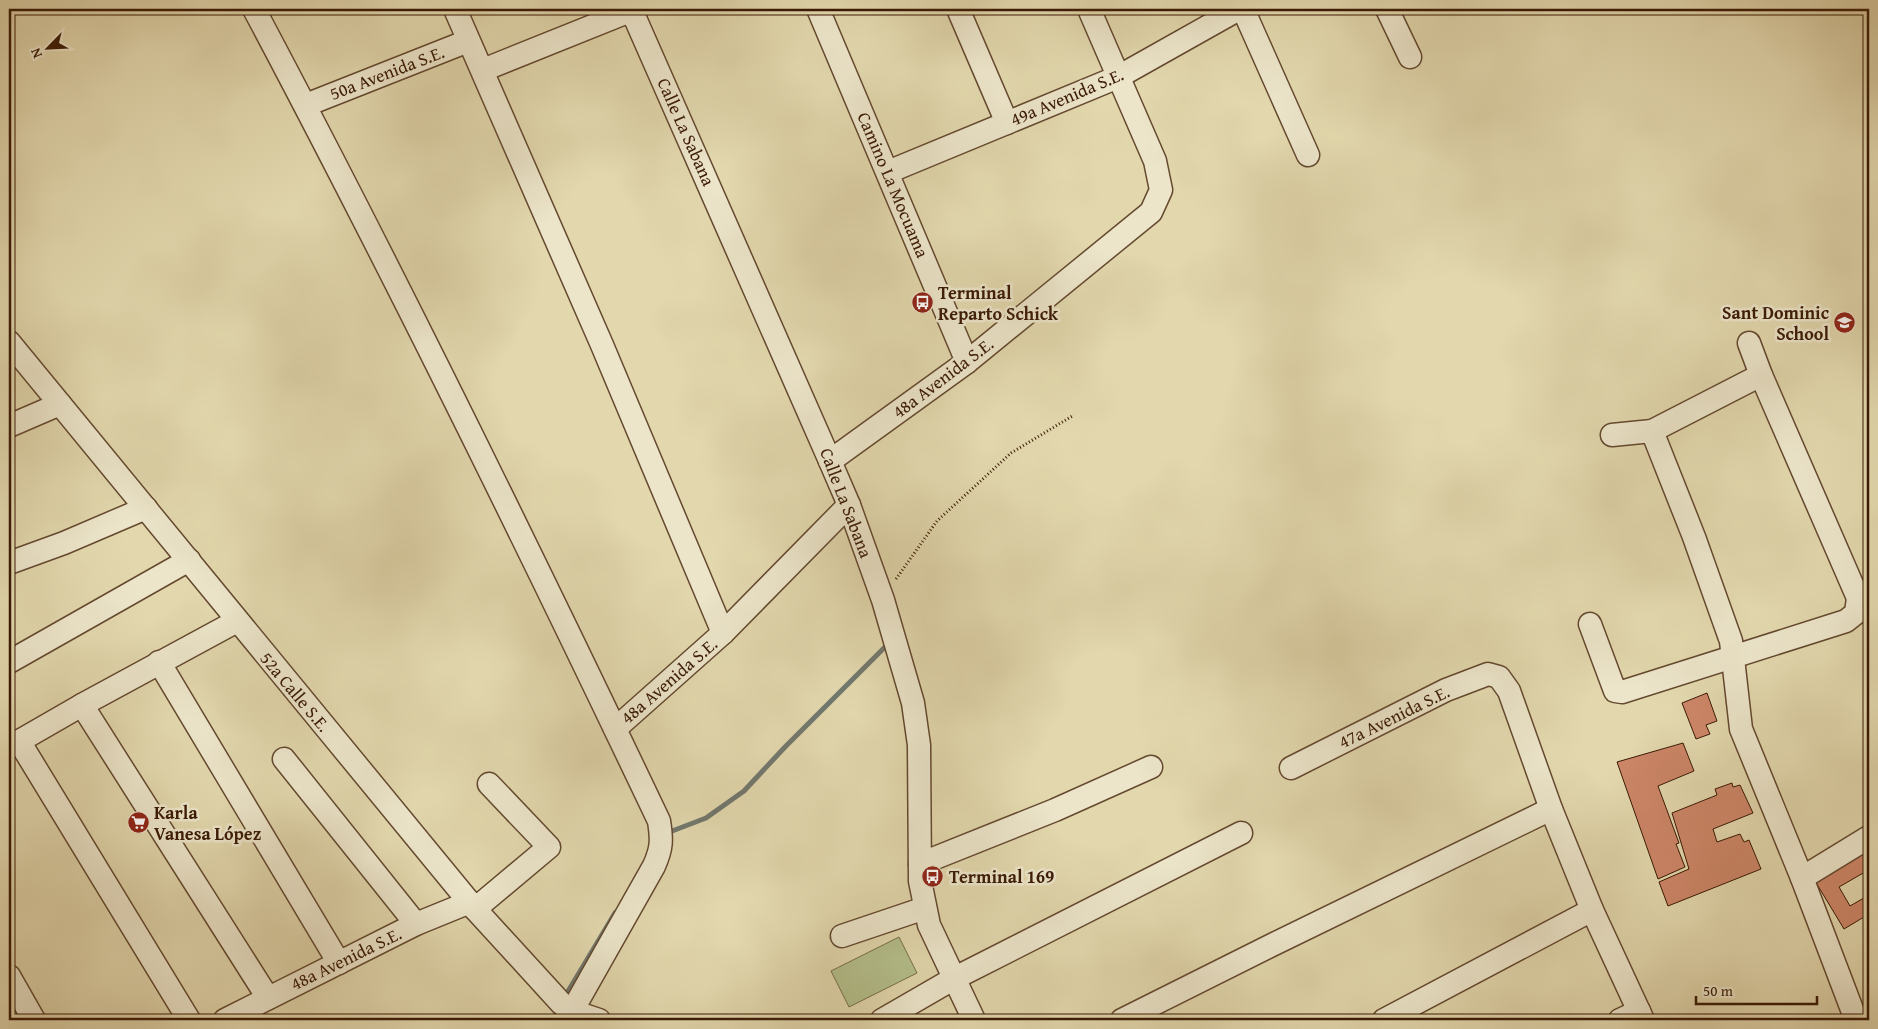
<svg xmlns="http://www.w3.org/2000/svg" width="1878" height="1029" viewBox="0 0 1878 1029" font-family="'Gentium Book Plus',serif">
<style>
.green{fill:#b3be8a;stroke:#766c48}
.lines{fill:none;stroke-linecap:round;stroke-linejoin:round}
.stream{stroke:#72786e;stroke-width:5}
.building{fill:#cc8668;stroke:#3a1a05}
.minor-casing{stroke:#64492f;stroke-width:25}
.path{stroke:#3a1a05;stroke-width:3;stroke-dasharray:1 2.5;stroke-linecap:butt}
.minor{stroke:#ece5ca;stroke-width:22}
.labels{text-anchor:middle;stroke-width:5;stroke-linejoin:round;paint-order:stroke}
.street-label{font-size:18px;fill:#3a1a05;stroke:#ece5ca}
.poi-label{font-size:18px;font-weight:bold;fill:#3a1a05;stroke:#ece5ca;text-anchor:start}
</style>
<rect width="100%" height="100%" fill="#e2d7ad"/>
<filter id="stains"><feTurbulence type="fractalNoise" baseFrequency=".004" numOctaves="4"/><feColorMatrix values="0 0 0 0 .2 0 0 0 0 .09 0 0 0 0 .02 0 0 0 .5 -.17"/></filter>
<radialGradient id="worn" r=".72"><stop offset=".6" stop-color="#630" stop-opacity="0"/><stop offset="1" stop-color="#630" stop-opacity=".3"/></radialGradient>
<!-- green -->
<polygon class="green" points="899,937 917,973 849,1007 831,971"/>
<g class="lines">
<!-- stream -->
<g class="stream">
<polyline points="667,833 706,818 744,791 785,747 885,647"/>
<polyline points="564,998 615,913"/>
<polyline points="553,1020 559,1008"/>
</g>
</g>
<!-- building -->
<g class="building">
<polygon points="1707,693 1717,721 1706,725 1710,734 1696,739 1682,703"/>
<polygon points="1683,743 1694,771 1658,786 1679,843 1676,844 1685,867 1658,879 1617,762"/>
<polygon points="1732,783 1733,787 1740,785 1753,813 1713,829 1717,842 1740,834 1744,842 1749,840 1761,869 1668,906 1659,882 1689,869 1672,813 1717,795 1715,789"/>
<polygon points="1869,849 1869,879 1865,872 1839,887 1850,906 1869,895 1869,914 1844,929 1815,881"/>
</g>
<g class="lines">
<defs>
<g id="minor">
<path d="M254,9c142,267 275,539 405,812 3,19 3,27 -5,45l-87,154"/>
<polyline points="455,9 602,345 723,633"/>
<polyline points="631,9 830,461 849,505 883,600 913,703 919,745 920,881 929,925 974,1020"/>
<polyline points="818,9 967,362"/>
<polyline points="958,9 1007,123"/>
<polyline points="1243,9 1308,155"/>
<polyline points="1387,9 1410,57"/>
<polyline points="483,70 635,9"/>
<polyline points="306,105 468,41"/>
<polyline points="888,172 1118,77 1239,9"/>
<polyline points="9,342 475,909 561,1003 572,1011 599,1020"/>
<polyline points="9,426 60,404"/>
<polyline points="1652,431 1694,537 1731,641 1741,729 1802,878 1856,1020"/>
<polyline points="1612,435 1652,431 1761,375"/>
<polyline points="830,461 967,362 1151,212 1161,190 1155,161 1089,9"/>
<polyline points="9,563 64,543 146,508"/>
<polyline points="1590,624 1615,691 1622,692 1846,621 1856,613 1858,598 1761,375 1749,343"/>
<polyline points="9,662 189,560"/>
<polyline points="159,662 339,963"/>
<polyline points="82,705 268,998"/>
<polyline points="615,729 723,633 849,505"/>
<polyline points="19,741 189,1020"/>
<polyline points="9,747 82,705 237,621"/>
<polyline points="284,759 416,924"/>
<polyline points="1291,768 1446,690 1488,674 1499,677 1509,691 1551,809 1592,910 1643,1020"/>
<polyline points="920,864 1055,810 1151,767"/>
<polyline points="1802,878 1869,837"/>
<polyline points="475,909 549,847 489,784"/>
<polyline points="842,936 925,908"/>
<polyline points="9,976 34,1020"/>
<polyline points="225,1020 416,924 470,902"/>
<polyline points="882,1020 953,979 1241,833"/>
<polyline points="1122,1020 1270,946 1551,809"/>
<polyline points="1384,1020 1592,910"/>
<polyline points="1620,1020 1639,1011"/>
</g>
</defs>
<!-- minor casing -->
<use href="#minor" class="minor-casing"/>
<!-- path -->
<polyline class="path" points="896,579 937,521 1011,453 1074,415"/>
<!-- minor -->
<use href="#minor" class="minor"/>
</g>
<!-- icons -->
<defs>
<symbol id="bus-disc" viewBox="-11 -11 22 22"><circle r="9.5" fill="#8f2418" stroke="#ece5ca"/><path d="M-5-6H5V4H4V6H2V4H-2V6H-4V4H-5ZM-3.5-4V0h7V-4ZM-3.5 1.2v1.5H-2V1.2ZM2 1.2v1.5H3.5V1.2Z" fill="#fff"/></symbol>
<symbol id="school-disc" viewBox="-11 -11 22 22"><circle r="9.5" fill="#8f2418" stroke="#ece5ca"/><path d="M0-5L7-2L0 1L-7-2ZM-4 1L0 2.5L4 1V4Q0 6-4 4Z" fill="#fff"/></symbol>
<symbol id="supermarket-disc" viewBox="-11 -11 22 22"><circle r="9.5" fill="#8f2418" stroke="#ece5ca"/><path d="M-6-5.5h2.5l.6 2H6L4.5 2H-2.5L-4.4-4H-6ZM-1.5 3.2a1.3 1.3 0 1 0 .1 0ZM3 3.2a1.3 1.3 0 1 0 .1 0Z" fill="#fff"/></symbol>
</defs>
<g fill-rule="evenodd">
<use href="#bus-disc" x="910" y="290" width="25" height="25"/>
<use href="#school-disc" x="1832" y="310" width="25" height="25"/>
<use href="#supermarket-disc" x="126" y="810" width="25" height="25"/>
<use href="#bus-disc" x="920" y="864" width="25" height="25"/>
</g>
<g class="labels">
<!-- street labels -->
<g class="street-label">
<text transform="translate(387 73) rotate(-21)" y="6">50a Avenida S.E.</text>
<text transform="translate(1067 97) rotate(-23)" y="6">49a Avenida S.E.</text>
<text transform="translate(686 132) rotate(66)" y="6">Calle La Sabana</text>
<text transform="translate(893 185) rotate(67)" y="6">Camino La Mocuama</text>
<text transform="translate(943 378) rotate(-37)" y="6">48a Avenida S.E.</text>
<text transform="translate(846 503) rotate(69)" y="6">Calle La Sabana</text>
<text transform="translate(669 681) rotate(-41)" y="6">48a Avenida S.E.</text>
<text transform="translate(295 692) rotate(50)" y="6">52a Calle S.E.</text>
<text transform="translate(1394 717) rotate(-26)" y="6">47a Avenida S.E.</text>
<text transform="translate(346 959) rotate(-26)" y="6">48a Avenida S.E.</text>
</g>
<!-- poi labels -->
<g class="poi-label">
<text x="938" y="299">Terminal<tspan x="938" dy="21">Reparto Schick</tspan></text>
<text x="1829" y="319" text-anchor="end">Sant Dominic<tspan x="1829" dy="21">School</tspan></text>
<text x="154" y="819">Karla<tspan x="154" dy="21">Vanesa López</tspan></text>
<text x="949" y="883">Terminal 169</text>
</g>
</g>
<!-- margin -->
<rect width="1878" height="1029" fill="none" stroke="#e2d7ad" stroke-width="30"/>
<rect x="10" y="10" width="1858" height="1009" fill="none" stroke="#3a1a05" stroke-width="2.5"/>
<rect x="15" y="15" width="1848" height="999" fill="none" stroke="#3a1a05"/>
<!-- north arrow -->
<g transform="translate(48 48) rotate(246)" stroke="#ece5ca" stroke-width="4" paint-order="stroke">
<path d="M0-4L9 19L0 12L-9 19Z" fill="#3a1a05"/>
<text y="-8" font-size="14" font-weight="bold" text-anchor="middle" fill="#3a1a05">N</text>
</g>
<!-- scale -->
<path d="M1696 996v8h121v-8" fill="none" stroke="#3a1a05" stroke-width="2.5"/>
<text x="1703" y="996" font-size="15" fill="#3a1a05" stroke="#ece5ca" stroke-width="4" paint-order="stroke">50 m</text>
<rect width="100%" height="100%" filter="url(#stains)"/>
<rect width="100%" height="100%" fill="url(#worn)"/>
</svg>
